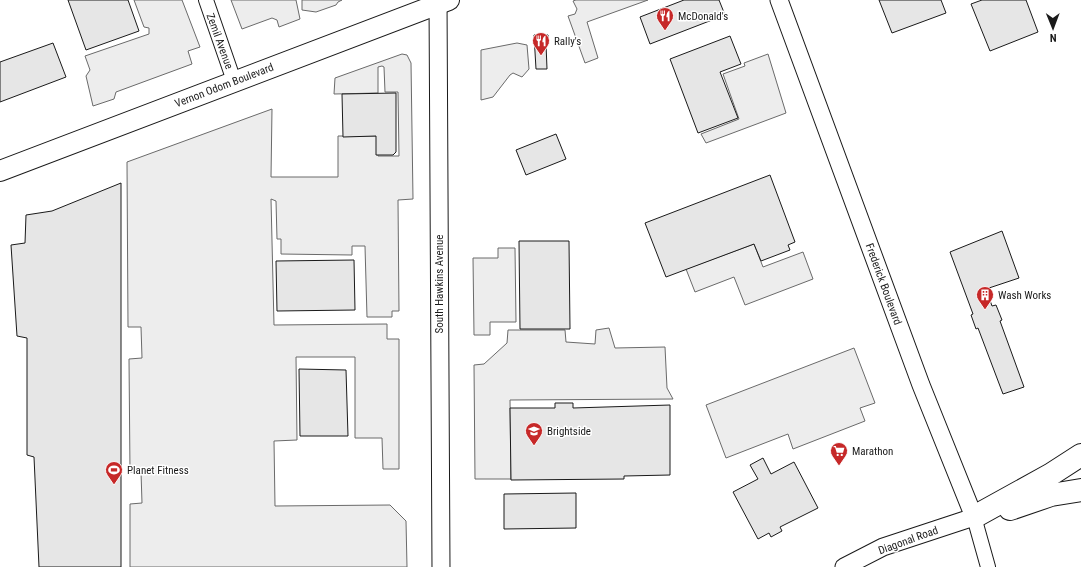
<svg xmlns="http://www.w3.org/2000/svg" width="1081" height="567" viewBox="0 0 1081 567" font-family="'Roboto Condensed',sans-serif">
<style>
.parking{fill:#ededed;stroke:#6a6a6a}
.building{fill:#e6e6e6;stroke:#1a1a1a}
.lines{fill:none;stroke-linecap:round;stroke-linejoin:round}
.minor-casing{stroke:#1a1a1a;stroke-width:16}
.tertiary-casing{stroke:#1a1a1a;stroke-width:19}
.secondary-casing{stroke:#1a1a1a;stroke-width:22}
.motorway-casing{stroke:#1a1a1a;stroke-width:24}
.minor{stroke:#fff;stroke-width:14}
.tertiary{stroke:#fff;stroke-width:17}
.secondary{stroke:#fff;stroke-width:20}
.motorway{stroke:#fff;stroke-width:22}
.labels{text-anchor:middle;stroke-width:3;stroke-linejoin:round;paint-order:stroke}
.poi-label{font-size:11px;fill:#1a1a1a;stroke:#fff;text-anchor:start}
.street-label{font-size:11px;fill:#1a1a1a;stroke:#fff}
</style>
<rect width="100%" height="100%" fill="#fff"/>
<!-- parking -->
<g class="parking">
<polygon points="134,0 182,0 200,47 188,51 192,64 116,92 114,99 93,106 86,76 90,70 85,56 149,34 149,28 144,27"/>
<polygon points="231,0 296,0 300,19 279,27 277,20 272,18 242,29"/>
<polygon points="302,0 342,0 338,2 336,5 316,12 302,10"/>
<polygon points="576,0 648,0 587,22 598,58 585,63 568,16 575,14 577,9 573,1"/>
<polygon points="517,43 527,45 529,69 522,77 513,73 510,75 493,97 481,100 481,50"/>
<polygon points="402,54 407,55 411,63 413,199 398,200 399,311 392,311 392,317 367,317 365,246 352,246 352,255 281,254 281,239 277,239 276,201 271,199 274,325 387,324 387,339 399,339 399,469 383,469 382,438 355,438 355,357 296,357 297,440 274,441 275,506 390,505 406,521 407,567 130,567 130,504 142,503 141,472 130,472 129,359 142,358 141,327 128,327 127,162 272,109 271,177 338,177 338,136 377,136 378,156 399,156 398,92 385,92 384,67 382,66 378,67 378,93 334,94 335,78"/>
<polygon points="768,54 786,113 706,143 701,134 739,119 723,74 745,66 744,63"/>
<polygon points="754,244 763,267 803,252 813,279 745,305 734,277 695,292 686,269"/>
<polygon points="498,248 515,248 516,322 490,322 490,335 474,335 473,258 498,258"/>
<polygon points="609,328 615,348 665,347 667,388 673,399 510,400 511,479 475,479 474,365 484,364 507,343 508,330 565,330 566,342 595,344 596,330"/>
<polygon points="854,348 875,403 860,408 865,421 793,449 788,434 726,458 706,405"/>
</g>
<!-- building -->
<g class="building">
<polygon points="68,0 128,0 139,31 86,50"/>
<polygon points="684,0 719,0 725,15 650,44 640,17"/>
<polygon points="879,0 941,0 946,13 892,33"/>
<polygon points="982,0 1026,0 1038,32 990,51 971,4"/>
<polygon points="534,35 548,35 548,44 546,44 547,69 536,69"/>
<polygon points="730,36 741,64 720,72 738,118 698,133 670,59"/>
<polygon points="53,43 66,77 0,102 0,62"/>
<polygon points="396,93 396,152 393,155 376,155 376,136 343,137 342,94"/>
<polygon points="556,134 566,159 526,175 516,150"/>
<polygon points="770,175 795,242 788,245 790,250 761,261 754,244 666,277 645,223"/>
<polygon points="121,183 121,567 39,567 34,457 27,455 27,338 17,336 11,245 25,243 26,215 52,211"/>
<polygon points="1002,231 1019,278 986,289 992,306 996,305 1002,320 1000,321 1024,387 1003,394 978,328 976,329 971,315 973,314 950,252"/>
<polygon points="519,241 569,241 570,329 520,329"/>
<polygon points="354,260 355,310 277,311 276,261"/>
<polygon points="299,369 346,370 348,436 300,436"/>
<polygon points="555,403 573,403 573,408 670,405 670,475 624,476 624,479 511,480 510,408 555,408"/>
<polygon points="763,458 771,474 794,462 818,508 780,527 782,531 771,537 769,533 758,539 733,492 758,479 750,465"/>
<polygon points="576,493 576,528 504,529 504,494"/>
</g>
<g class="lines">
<defs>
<g id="minor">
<polyline points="206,0 234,81"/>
<polyline points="974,517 988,567"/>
</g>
<g id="tertiary">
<polyline points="438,0 441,567"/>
<polyline points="779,0 921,385 974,517 883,547 844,567"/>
</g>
<polyline id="secondary" points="0,171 449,0"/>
<g id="motorway">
<polyline points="1010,509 1051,495 1081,490"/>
<polyline points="974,517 1050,475 1081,455"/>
</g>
</defs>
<!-- minor casing -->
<use href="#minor" class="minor-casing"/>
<!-- tertiary casing -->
<use href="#tertiary" class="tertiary-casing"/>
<!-- secondary casing -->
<use href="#secondary" class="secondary-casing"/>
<!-- motorway casing -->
<use href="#motorway" class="motorway-casing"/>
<!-- minor -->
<use href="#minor" class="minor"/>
<!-- tertiary -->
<use href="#tertiary" class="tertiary"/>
<!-- secondary -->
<use href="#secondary" class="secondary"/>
<!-- motorway -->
<use href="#motorway" class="motorway"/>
</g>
<!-- icons -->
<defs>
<symbol id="restaurant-pin" viewBox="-11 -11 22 30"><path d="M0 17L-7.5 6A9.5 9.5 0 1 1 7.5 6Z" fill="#c62828" stroke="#fff"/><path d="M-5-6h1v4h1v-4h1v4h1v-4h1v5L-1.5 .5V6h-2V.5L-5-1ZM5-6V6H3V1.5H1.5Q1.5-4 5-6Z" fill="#fff"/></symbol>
<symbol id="building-pin" viewBox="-11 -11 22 30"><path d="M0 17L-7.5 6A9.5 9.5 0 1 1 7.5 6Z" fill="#c62828" stroke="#fff"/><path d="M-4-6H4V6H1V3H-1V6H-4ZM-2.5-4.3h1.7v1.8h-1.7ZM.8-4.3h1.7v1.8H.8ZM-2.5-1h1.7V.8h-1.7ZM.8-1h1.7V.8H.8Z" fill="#fff"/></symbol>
<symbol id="school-pin" viewBox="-11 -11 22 30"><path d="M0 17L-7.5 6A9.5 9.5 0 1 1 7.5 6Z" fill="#c62828" stroke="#fff"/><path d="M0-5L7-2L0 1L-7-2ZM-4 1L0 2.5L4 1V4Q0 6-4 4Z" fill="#fff"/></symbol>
<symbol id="supermarket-pin" viewBox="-11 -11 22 30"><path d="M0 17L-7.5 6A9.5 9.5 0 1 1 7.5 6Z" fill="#c62828" stroke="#fff"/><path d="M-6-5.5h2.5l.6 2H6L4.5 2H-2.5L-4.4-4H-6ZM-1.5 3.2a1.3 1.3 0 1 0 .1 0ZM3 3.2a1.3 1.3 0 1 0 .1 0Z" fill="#fff"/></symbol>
<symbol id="stadium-pin" viewBox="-11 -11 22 30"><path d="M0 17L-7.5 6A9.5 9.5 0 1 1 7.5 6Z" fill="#c62828" stroke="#fff"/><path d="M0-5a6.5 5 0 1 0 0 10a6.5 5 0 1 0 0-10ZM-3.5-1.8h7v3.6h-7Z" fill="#fff"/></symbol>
</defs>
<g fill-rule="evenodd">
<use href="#restaurant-pin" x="655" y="6" width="20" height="27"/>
<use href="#restaurant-pin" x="531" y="31" width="20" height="27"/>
<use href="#building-pin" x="975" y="285" width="20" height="27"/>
<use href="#school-pin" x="524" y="421" width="20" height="27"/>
<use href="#supermarket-pin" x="829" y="441" width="20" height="27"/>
<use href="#stadium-pin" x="104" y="460" width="20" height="27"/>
</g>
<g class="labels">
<!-- poi labels -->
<g class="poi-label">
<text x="678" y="20">McDonald's</text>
<text x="554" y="45">Rally's</text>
<text x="998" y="299">Wash Works</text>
<text x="547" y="435">Brightside</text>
<text x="852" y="455">Marathon</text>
<text x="127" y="474">Planet Fitness</text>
</g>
<!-- street labels -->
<g class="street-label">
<text transform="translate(220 41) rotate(70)" y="4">Zemil Avenue</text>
<text transform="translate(224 85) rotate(-21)" y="4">Vernon Odom Boulevard</text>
<text transform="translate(439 284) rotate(-90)" y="4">South Hawkins Avenue</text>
<text transform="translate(884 284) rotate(70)" y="4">Frederick Boulevard</text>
<text transform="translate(908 540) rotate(-20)" y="4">Diagonal Road</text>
</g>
</g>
<!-- north arrow -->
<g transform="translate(1053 28) rotate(179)" stroke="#ffffff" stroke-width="3" paint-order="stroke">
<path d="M0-3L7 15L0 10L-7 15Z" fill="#1a1a1a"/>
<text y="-6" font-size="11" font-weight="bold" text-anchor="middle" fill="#1a1a1a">N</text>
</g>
</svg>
